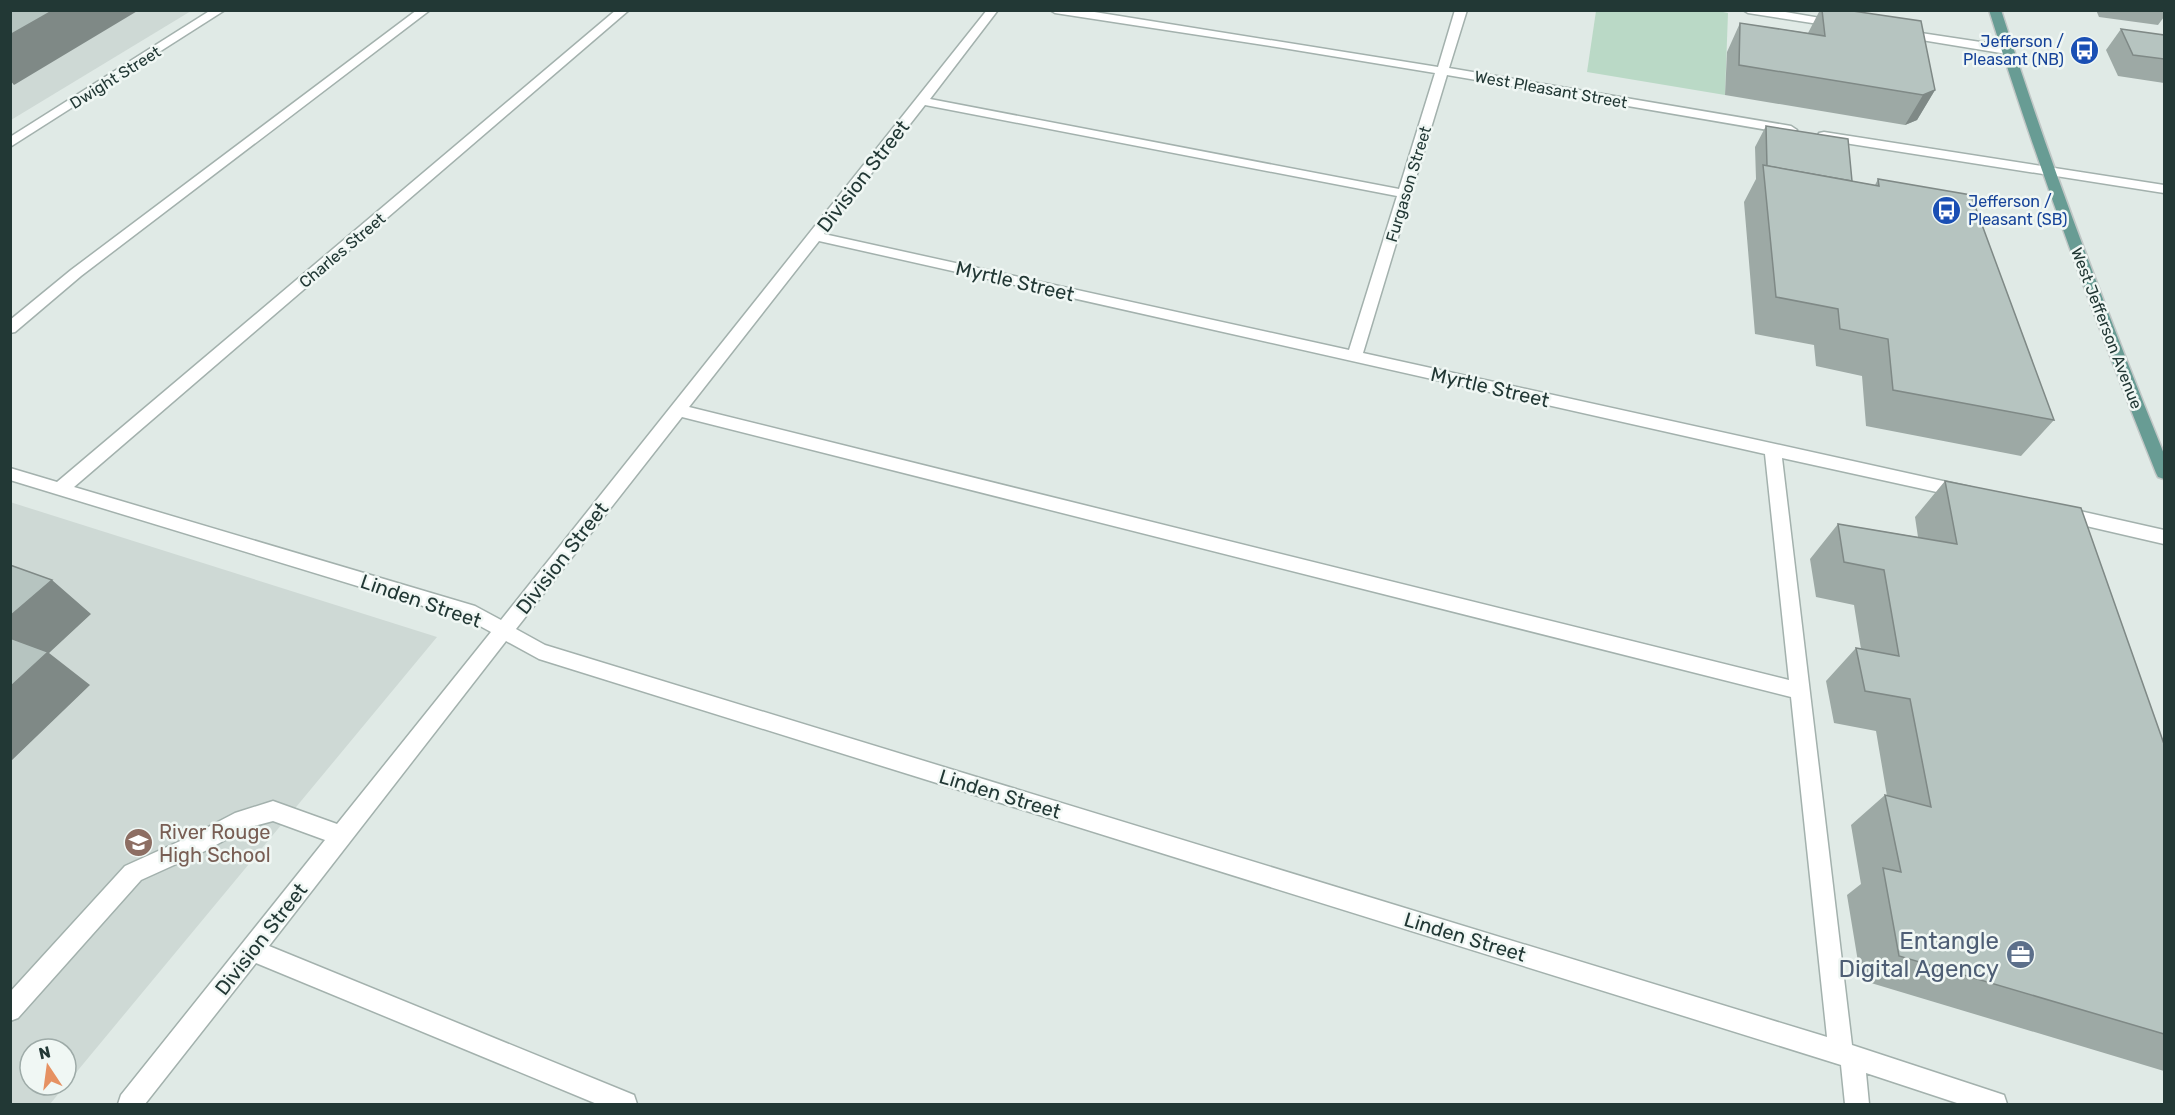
<svg xmlns="http://www.w3.org/2000/svg" width="2175" height="1115" viewBox="0 0 2175 1115" font-family="Rubik,sans-serif">
<style>
.built{fill:#ced9d5;fill-rule:evenodd}
.green{fill:#bad9c6}
.lines{fill:none;stroke-linecap:round;stroke-linejoin:round}
.minor-casing{stroke:#a3b1ad;stroke-width:3}
.major-casing{stroke:#c1c7c6;stroke-width:3}
.minor{fill:#fff;fill-rule:evenodd}
.major{fill:#689c94;fill-rule:evenodd}
.wall{fill:#9da9a5}
.shaded-wall{fill:#7f8986}
.building{fill:#b6c4c0;stroke:#7f8986;stroke-width:1.5}
.labels{text-anchor:middle;stroke-width:5;stroke-linejoin:round;paint-order:stroke}
.far-transit-label{font-size:16px;fill:#164399;stroke:#f0f7f4;text-anchor:end}
.far-street-label{font-size:16px;fill:#223835;stroke:#f0f7f4}
.street-label{font-size:20px;fill:#223835;stroke:#f0f7f4}
.education-label{font-size:20px;fill:#785e54;stroke:#f0f7f4;text-anchor:start}
.near-service-label{font-size:24px;fill:#4e5e75;stroke:#f0f7f4;text-anchor:end}
</style>
<rect width="100%" height="100%" fill="#e0eae6"/>
<!-- built -->
<g class="built">
<polygon points="11,11 191,11 11,120"/>
<path d="M10,502l427,135 -387,467h-39zM30,1049h36v36h-36z"/>
</g>
<!-- green -->
<polygon class="green" points="1713,10 1728,13 1725,95 1587,72 1596,11"/>
<g class="lines">
<defs>
<g id="minor">
<polygon points="211,10 225,10 10,147 10,137"/>
<polygon points="417,10 430,10 81,276 15,332 10,333 10,320 71,270"/>
<path d="M616,10h13l-555,477 401,119 26,14 486,-610h11l-68,89 469,90 36,-116 -152,-25 -228,-35 -5,-3h32l356,57 17,-57h12l-18,58 342,58 6,4 -6,4 -344,-59 -84,278 607,134 3,5 -3,5 -6,1 -182,-40 70,587 143,47 9,3 3,9h-47l-94,-31 3,31h-24l-4,-39 -1302,-406 -33,-18 -237,305 365,149 3,9h-40l-341,-141 -111,141h-27l3,-9 204,-255 -52,-19 -26,7 -42,23 -64,29 -123,138 -8,3v-29l115,-126 64,-29 46,-24 38,-12 64,23 154,-192 -22,-12 -459,-140v-12l47,14zM925,105l472,91 -48,154 -525,-116zM819,241l946,213 24,226 -1100,-273zM682,417l1109,280 36,340 -1282,-392 -29,-16z"/>
<polygon points="1743,10 1773,10 1838,21 1844,24 1838,27 1748,13"/>
<polygon points="1901,30 2007,46 2013,50 2007,54 1897,36 1897,32"/>
<polygon points="1824,132 2164,185 2164,193 1819,139 1818,136 1819,133"/>
<polygon points="2062,507 2164,530 2164,544 2056,519 2053,514 2056,509"/>
</g>
<path id="major" d="M1989,10h12c48,151 104,298 163,444v25l-6,-2 -2,-4c-61,-152 -118,-306 -167,-463z"/>
</defs>
<!-- minor casing -->
<use href="#minor" class="minor-casing"/>
<!-- major casing -->
<use href="#major" class="major-casing"/>
<!-- minor -->
<use href="#minor" class="minor"/>
<!-- major -->
<use href="#major" class="major"/>
</g>
<!-- wall -->
<g class="wall">
<polygon points="1820,10 1846,10 1935,90 1917,120 1905,125 1725,95 1727,52 1740,23 1808,33"/>
<polygon points="2096,10 2164,10 2164,17 2158,25 2099,17"/>
<polygon points="2121,29 2164,35 2164,83 2118,76 2106,50"/>
<polygon points="1766,126 1852,181 1875,185 1878,179 2054,420 2021,456 1866,426 1862,376 1816,366 1814,345 1755,334 1744,202 1756,179 1755,147"/>
<polygon points="1945,481 2164,744 2164,1071 1861,980 1847,895 1861,884 1851,825 1885,795 1887,796 1876,731 1834,723 1826,681 1856,648 1861,649 1854,605 1816,597 1810,559 1838,524 1918,537 1915,517"/>
</g>
<!-- shaded-wall -->
<g class="shaded-wall">
<polygon points="54,10 139,10 14,85 10,80 10,35"/>
<polygon points="1935,90 1917,120 1905,125 1923,95"/>
<polygon points="52,580 91,614 49,653 90,685 10,762 10,616"/>
</g>
<!-- building -->
<g class="building">
<polygon points="10,10 54,10 10,35"/>
<polygon points="1822,10 1846,10 1921,21 1935,90 1923,95 1739,65 1740,23 1825,36"/>
<polygon points="2121,29 2164,35 2164,59 2133,55"/>
<polygon points="1766,126 1848,139 1852,181 1767,166"/>
<polygon points="1763,165 1879,186 1878,179 1971,195 2054,420 1893,390 1888,339 1840,329 1838,309 1776,297"/>
<polygon points="1945,481 2081,508 2164,744 2164,1034 1899,956 1883,868 1901,872 1885,795 1931,807 1910,699 1865,691 1856,648 1899,656 1884,570 1844,562 1838,524 1957,544"/>
<polygon points="10,565 52,580 10,616"/>
<polygon points="10,638 48,652 10,687"/>
</g>
<!-- icons -->
<defs>
<symbol id="bus-disc" viewBox="-11 -11 22 22"><circle r="9.5" fill="#1a4fb4" stroke="#f0f7f4"/><path d="M-5-6H5V4H4V6H2V4H-2V6H-4V4H-5ZM-3.5-4V0h7V-4ZM-3.5 1.2v1.5H-2V1.2ZM2 1.2v1.5H3.5V1.2Z" fill="#fff"/></symbol>
<symbol id="school-disc" viewBox="-11 -11 22 22"><circle r="9.5" fill="#8d6e63" stroke="#f0f7f4"/><path d="M0-5L7-2L0 1L-7-2ZM-4 1L0 2.5L4 1V4Q0 6-4 4Z" fill="#fff"/></symbol>
<symbol id="office-disc" viewBox="-11 -11 22 22"><circle r="9.5" fill="#5c6f8a" stroke="#f0f7f4"/><path d="M-6-3h4V-5.5h4V-3h4V5H-6ZM-1-4.5V-3h2v-1.5ZM-6 0V1H6V0Z" fill="#fff"/></symbol>
</defs>
<g fill-rule="evenodd">
<use href="#bus-disc" x="2068" y="34" width="33" height="33"/>
<use href="#bus-disc" x="1930" y="194" width="33" height="33"/>
<use href="#school-disc" x="122" y="826" width="33" height="33"/>
<use href="#office-disc" x="2004" y="938" width="33" height="33"/>
</g>
<g class="labels">
<!-- far-transit labels -->
<g class="far-transit-label">
<text x="2064" y="47">Jefferson /<tspan x="2064" dy="18">Pleasant (NB)</tspan></text>
<text x="1968" y="207" text-anchor="start">Jefferson /<tspan x="1968" dy="18">Pleasant (SB)</tspan></text>
</g>
<!-- far-street labels -->
<g class="far-street-label">
<text transform="translate(115 77) rotate(-32)" y="6">Dwight Street</text>
<text transform="translate(1551 89) rotate(10)" y="6">West Pleasant Street</text>
<text transform="translate(1408 184) rotate(-73)" y="6">Furgason Street</text>
<text transform="translate(342 250) rotate(-40)" y="6">Charles Street</text>
<text transform="translate(2107 328) rotate(69)" y="6">West Jefferson Avenue</text>
</g>
<!-- street labels -->
<g class="street-label">
<text transform="translate(863 176) rotate(-52)" y="7">Division Street</text>
<text transform="translate(1015 281) rotate(13)" y="7">Myrtle Street</text>
<text transform="translate(1490 387) rotate(13)" y="7">Myrtle Street</text>
<text transform="translate(562 558) rotate(-52)" y="7">Division Street</text>
<text transform="translate(421 601) rotate(19)" y="7">Linden Street</text>
<text transform="translate(1000 794) rotate(17)" y="7">Linden Street</text>
<text transform="translate(1465 937) rotate(17)" y="7">Linden Street</text>
<text transform="translate(261 939) rotate(-52)" y="7">Division Street</text>
</g>
<!-- education labels -->
<g class="education-label">
<text x="159" y="839">River Rouge<tspan x="159" dy="23">High School</tspan></text>
</g>
<!-- near-service labels -->
<g class="near-service-label">
<text x="1999" y="949">Entangle<tspan x="1999" dy="28">Digital Agency</tspan></text>
</g>
</g>
<!-- border -->
<rect width="2175" height="1115" fill="none" stroke="#223835" stroke-width="24"/>
<!-- north arrow -->
<g transform="translate(48 1067) rotate(347)"><circle r="28" fill="#f0f7f4" stroke="#9eaba8" stroke-width="1.5"/>
<path d="M0-4.5L10 22L0 15L-10 22Z" fill="#e69162"/>
<text y="-9" font-size="16" font-weight="bold" text-anchor="middle" fill="#223835">N</text>
</g>
</svg>
